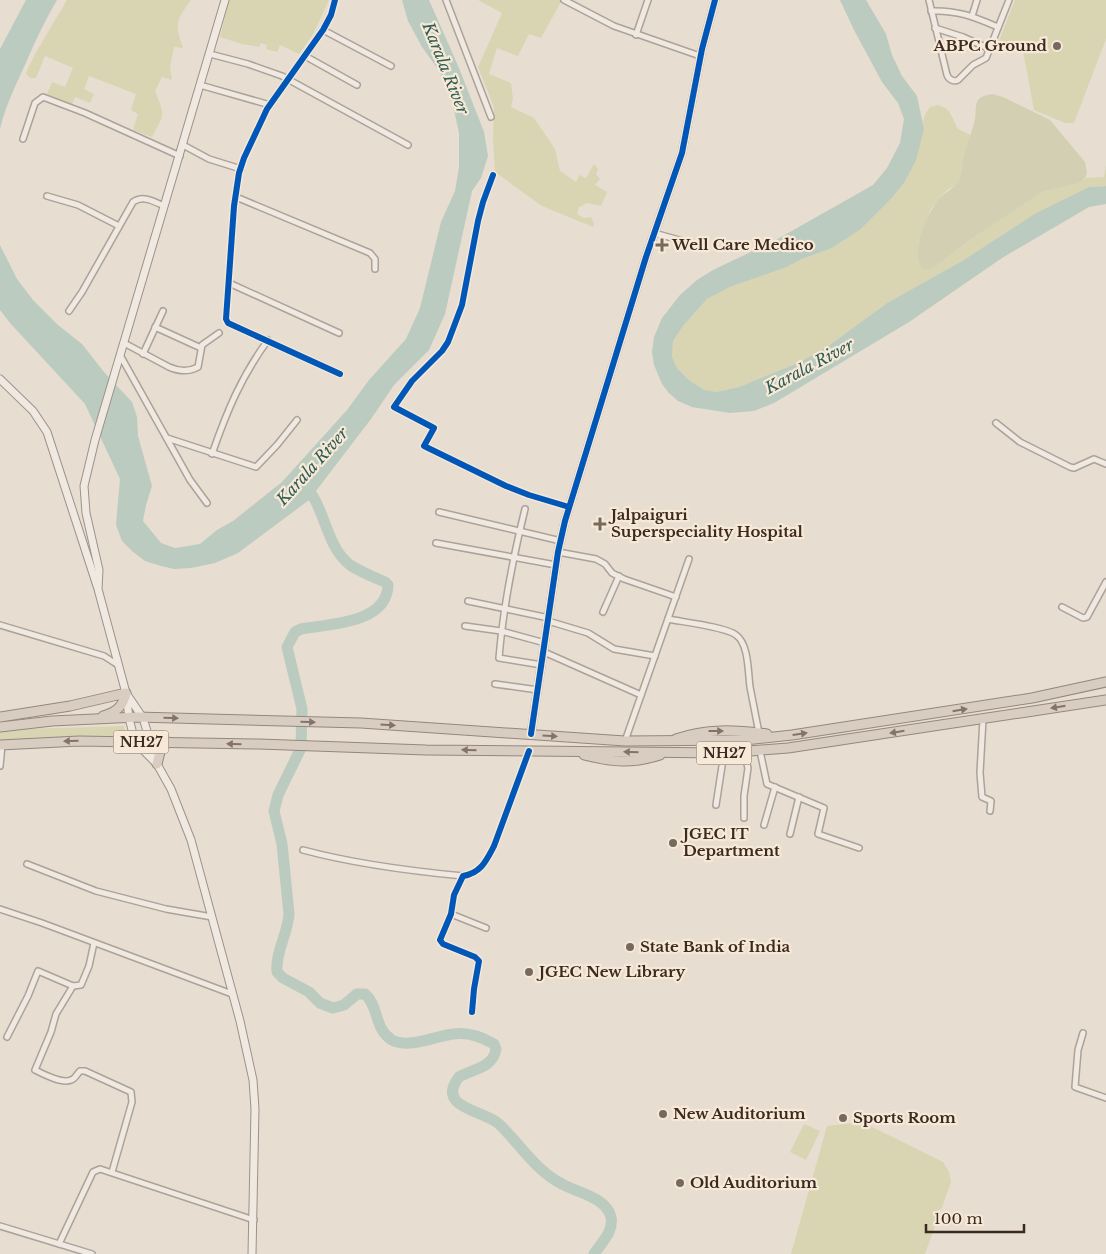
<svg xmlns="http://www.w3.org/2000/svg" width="1106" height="1254" viewBox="0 0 1106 1254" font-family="'Libre Baskerville',serif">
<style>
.green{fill:#d9d5b2}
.cemetery{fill:#d3cfb2}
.water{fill:#bbcbbf}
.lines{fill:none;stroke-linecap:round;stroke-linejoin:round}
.river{stroke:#bbcbbf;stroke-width:11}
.street-casing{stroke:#aca299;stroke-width:8}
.secondary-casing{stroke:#9c9288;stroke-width:9}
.highway-casing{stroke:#928880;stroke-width:11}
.street{stroke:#efe9e2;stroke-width:5}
.secondary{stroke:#efe9e2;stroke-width:7}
.highway{stroke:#d9cdc1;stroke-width:9}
.cycleway-casing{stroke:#f7e9d7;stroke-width:9}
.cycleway{stroke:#0057b8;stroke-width:6}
.oneway{fill:#837368}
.poi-dot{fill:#78695e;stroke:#f7e9d7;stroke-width:2}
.labels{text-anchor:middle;stroke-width:4.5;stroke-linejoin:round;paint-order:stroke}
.shield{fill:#f7e9d7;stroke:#746357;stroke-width:1}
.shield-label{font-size:14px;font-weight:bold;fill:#3c2a20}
.poi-label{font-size:15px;font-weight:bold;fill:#3c2a20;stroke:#f7e9d7;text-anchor:start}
.water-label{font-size:16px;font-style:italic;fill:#2f5c53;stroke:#f7e9d7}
</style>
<rect width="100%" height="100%" fill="#e7ddd0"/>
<!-- green -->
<g class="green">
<path d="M67,0h124c-16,22 -16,23 -8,48l-9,-1 -4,20 2,13 -10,-3 -7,14c10,26 10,22 -3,46l-19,-7 5,-16 -7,-4 5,-16 -47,-18 -5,13 10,5 -4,9 -15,-6 -3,7 -25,-10 5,-12 13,5 8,-19 -28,-12 -9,22h-6l-4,-5 9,-19z"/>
<polygon points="229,0 329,0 313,34 299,54 280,45 277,52 266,49 267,45 260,43 260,47 242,44 220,37"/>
<polygon points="478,0 562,0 541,38 529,34 518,56 497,48 489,74 511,83 513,99 511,107 534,118 555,149 560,171 576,182 579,175 586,178 594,164 598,169 596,174 600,179 595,185 607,192 601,206 587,203 579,207 577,214 584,218 591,217 594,224 593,227 542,206 495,172 493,138 494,107 478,67 502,13"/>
<polygon points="1015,0 1106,0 1106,39 1074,123 1065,123 1034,110 1023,51 999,41"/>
<path d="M938,105c13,3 14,13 20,24l13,6 -8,23 -2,19 -4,7 -11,7 -15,18 -13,35 17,23 35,-27 74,-49 37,-9 4,-4 19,-1 2,-12v21l-17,1 -53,26 -74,48 -75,42 -60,44 -27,15 -61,25 -23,5 -11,-2 -15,-9 -13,-13 -5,-11 1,-16 10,-15 24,-27 23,-12 57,-20 15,-8 30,-11 29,-19 29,-29 14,-17 20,-53c-2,-10 0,-15 6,-23z"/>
<polygon points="124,726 125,737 20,740 0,742 0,731 19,729"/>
<polygon points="862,1122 943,1162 949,1172 951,1182 925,1254 791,1254 827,1126"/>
<polygon points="804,1124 820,1131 806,1160 790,1152"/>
</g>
<!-- cemetery -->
<path class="cemetery" d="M992,94l11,3 47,23 35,42 2,10 -1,4 -5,6 -6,2 -31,7 -74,49 -35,27 -6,3 -6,-1c-14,-16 4,-55 16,-70 6,-7 18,-12 21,-21 2,-5 2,-13 3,-19 3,-13 9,-26 12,-40 1,-6 0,-14 3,-19 3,-4 9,-5 14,-6z"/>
<!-- water -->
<g class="water">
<path d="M26,0h31c-13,22 -23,44 -33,67 -9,20 -19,40 -24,62v-80z"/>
<polygon points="402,0 429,0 459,68 484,132 488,156 481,178 472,191 445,314 429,350 394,385 371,419 309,500 238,553 215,563 191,568 174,569 161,566 145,561 132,551 122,541 116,525 120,479 85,404 10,323 0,310 0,245 17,279 33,300 58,325 82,344 104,372 132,402 137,417 138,436 152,486 146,505 143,521 161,543 175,548 200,544 217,530 233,521 282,482 347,410 369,380 406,339 420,308 441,222 455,191 459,167 459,133 453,105 440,72 422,47 408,21"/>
<polygon points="840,0 866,0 886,34 892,55 902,76 917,96 924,129 916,160 904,183 890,200 861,229 832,248 802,259 787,267 730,287 707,299 683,326 673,341 672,357 677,368 690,381 705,390 716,392 739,387 800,362 827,347 887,303 962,261 1036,213 1089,187 1106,186 1106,204 1089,207 1002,258 909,322 774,403 754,411 730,413 692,407 678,401 669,393 662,384 654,365 652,352 654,337 662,318 680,295 697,280 713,270 774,241 873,185 887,168 900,143 904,119 898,103 882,82 854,30"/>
</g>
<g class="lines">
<!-- river -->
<path class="river" d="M305,484c4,7 9,13 12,20 10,21 14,46 33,61 11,7 23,12 35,17l3,3c-1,39 -60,39 -87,44l-6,3 -8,15 15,62 -1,39 -23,47 -4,16 8,33 7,70c-1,19 -14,39 -12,58l6,6 26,14 11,11 13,5 11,-3 13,-11h8c14,12 9,35 27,46 16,9 44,-4 61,-6 14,-2 29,3 41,10l2,5c-3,19 -23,20 -37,28 -24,31 25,33 40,47 21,20 36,46 63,60 16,9 44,13 49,33 3,15 -10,26 -17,37"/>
<defs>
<g id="street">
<polyline points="335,0 331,15 323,30 267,109 244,158 239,173 234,206 226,319 228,323 340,374"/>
<polyline points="446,0 491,117"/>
<polyline points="564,0 614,26 700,56"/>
<path d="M929,0l18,75c2,5 7,7 11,5l15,-15 13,-7 23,-58"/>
<path d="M931,11c27,-1 43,6 67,16"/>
<polyline points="972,16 977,0"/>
<polyline points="935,28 963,37 990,49"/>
<polyline points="323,30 391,66"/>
<polyline points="636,35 648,0"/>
<polyline points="210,54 248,64 282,76 408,145"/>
<polyline points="305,56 357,85"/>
<polyline points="200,85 270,105"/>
<polyline points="23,139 35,103 43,97 85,113 180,156"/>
<polyline points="183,145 209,159 241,169"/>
<polyline points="493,175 483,202 478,221 462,305 448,342 442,351 412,381 394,407 434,428 424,446 506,486 529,495 569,507"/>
<polyline points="47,196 78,205 119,226"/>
<polyline points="236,197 370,253 375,259 375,269"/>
<polyline points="654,233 701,246"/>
<polyline points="229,283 339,333"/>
<path d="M69,311l13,-19 51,-90c10,-7 20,-1 31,4"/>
<polyline points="155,327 201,348"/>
<path d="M124,343l45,24c9,4 20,5 29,0l4,-22 17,-12"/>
<polyline points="143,354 163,311"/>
<polyline points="120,355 190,480 207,503"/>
<polyline points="996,423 1020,442 1070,467 1074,468 1094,459 1106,464"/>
<polyline points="167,438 256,467 277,445 297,420"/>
<path d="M212,454c15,-43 29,-77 56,-114"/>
<path d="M525,509c-12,49 -22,98 -26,149l43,7"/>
<polyline points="439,512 561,541"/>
<polyline points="436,543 556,565"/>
<polyline points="558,552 596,559 605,564 612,573 624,579 676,597"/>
<polyline points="468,601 549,618"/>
<polyline points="1062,607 1083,618 1087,617 1106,582"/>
<polyline points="603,612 619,576"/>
<path d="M668,619c15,3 58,8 68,16 13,9 12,38 14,52 3,15 6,31 9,46"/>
<polyline points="548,621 588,633 614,649 655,656"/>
<polyline points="0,625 104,656 118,665"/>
<polyline points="465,626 501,631 545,643"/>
<polyline points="544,652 641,695"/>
<polyline points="495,684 538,690"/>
<polyline points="983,719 980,773 982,797 991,801 990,811"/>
<polyline points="625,741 689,559"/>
<polyline points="760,751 767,784 824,808 818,834 859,848"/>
<polyline points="0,766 2,745"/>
<polyline points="716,805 724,753"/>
<polyline points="744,818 744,796 748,768 744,752"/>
<polyline points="764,825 775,787"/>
<polyline points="790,834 799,797"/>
<path d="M303,850c52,14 107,21 160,26"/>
<polyline points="27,864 96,891 166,909 212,917"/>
<polyline points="0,909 42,923 232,994"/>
<polyline points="451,914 486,928"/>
<path d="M73,986l-17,28 -5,18 -16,38c8,4 27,14 36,10 4,-1 6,-6 9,-9h5l46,21 1,10 -20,70"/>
<path d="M472,1012l2,-23 5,-28 -4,-4 -32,-13 -3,-4 11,-26 3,-19 9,-19c18,-3 23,-15 31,-30l35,-95"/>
<polyline points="1083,1033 1078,1050 1075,1087 1106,1098"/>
<polyline points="7,1037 28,996 38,971 73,986 81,985 89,966 94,943"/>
<polyline points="0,1226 92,1254"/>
<polyline points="59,1244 93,1172 100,1169 254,1220"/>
</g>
<g id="secondary">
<polyline points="0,379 33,411 47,432 97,586"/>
<polyline points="126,693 98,589 99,570 86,513 84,486 95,440 225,0"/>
<polyline points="531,734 558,552 565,521 646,257 682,153 702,49 715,0"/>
<polyline points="157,764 135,742 129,718 126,693 143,718 157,764 171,789 191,840 240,1021 253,1080 255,1109 252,1254"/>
</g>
<g id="highway">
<path d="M0,717l70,-11 56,-13c-3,13 -9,19 -23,23"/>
<polyline points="0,727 52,721 137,717 361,723 625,741 745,740 792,735 1032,698 1106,682"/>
<path d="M676,739c30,-11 60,-9 91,-5"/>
<polyline points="0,745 79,741 259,744 426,750 724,753 788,748 1106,700"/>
<path d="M584,755c28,7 48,9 76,0"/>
<polyline points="157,764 161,748 168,742"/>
</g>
</defs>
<!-- street casing -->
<use href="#street" class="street-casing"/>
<!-- secondary casing -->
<use href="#secondary" class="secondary-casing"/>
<!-- highway casing -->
<use href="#highway" class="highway-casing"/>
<!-- street -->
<use href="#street" class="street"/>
<!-- secondary -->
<use href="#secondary" class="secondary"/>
<!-- highway -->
<use href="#highway" class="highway"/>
<defs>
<g id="cycleway">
<polyline points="335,0 331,15 323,30 267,109 244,158 239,173 234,206 226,319 228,323 340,374"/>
<polyline points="493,175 483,202 478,221 462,305 448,342 442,351 412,381 394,407 434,428 424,446 506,486 529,495 569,507"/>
<polyline points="531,734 558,552 565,521 646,257 682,153 702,49 715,0"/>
<path d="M472,1012l2,-23 5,-28 -4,-4 -32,-13 -3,-4 11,-26 3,-19 9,-19c18,-3 23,-15 31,-30l35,-95"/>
</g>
</defs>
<!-- cycleway casing -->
<use href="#cycleway" class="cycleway-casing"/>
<!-- cycleway -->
<use href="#cycleway" class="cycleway"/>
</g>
<!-- one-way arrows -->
<defs><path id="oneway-solid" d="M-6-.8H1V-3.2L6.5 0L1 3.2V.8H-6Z" transform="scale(1.25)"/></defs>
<g class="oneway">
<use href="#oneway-solid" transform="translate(1058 707) rotate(171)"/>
<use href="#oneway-solid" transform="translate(960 710) rotate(-9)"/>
<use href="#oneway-solid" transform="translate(171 718) rotate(2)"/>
<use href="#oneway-solid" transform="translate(308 722) rotate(1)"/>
<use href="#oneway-solid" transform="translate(388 725) rotate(4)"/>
<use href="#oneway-solid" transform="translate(716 731)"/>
<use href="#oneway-solid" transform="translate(897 732) rotate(171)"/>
<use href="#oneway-solid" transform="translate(800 734) rotate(-8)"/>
<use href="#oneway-solid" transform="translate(550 736) rotate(4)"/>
<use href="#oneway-solid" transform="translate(71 741) rotate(179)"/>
<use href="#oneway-solid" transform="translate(234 744) rotate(-179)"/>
<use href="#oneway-solid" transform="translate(469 750) rotate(-179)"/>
<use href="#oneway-solid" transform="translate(631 752) rotate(-179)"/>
</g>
<!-- markers -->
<g class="poi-dot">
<circle cx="1057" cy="46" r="5"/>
<path d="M659.5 237.5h5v5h5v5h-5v5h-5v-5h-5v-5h5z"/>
<path d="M597.5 516.5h5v5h5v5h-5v5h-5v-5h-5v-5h5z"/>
<circle cx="673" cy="843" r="5"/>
<circle cx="630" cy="947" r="5"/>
<circle cx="529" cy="972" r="5"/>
<circle cx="663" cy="1114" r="5"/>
<circle cx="843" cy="1118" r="5"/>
<circle cx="680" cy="1183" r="5"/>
</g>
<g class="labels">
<!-- shield labels -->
<g class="shield">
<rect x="113.5" y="730.5" width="55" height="23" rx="4"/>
<rect x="696.5" y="741.5" width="55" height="23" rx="4"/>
</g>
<g class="shield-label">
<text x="141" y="747">NH27</text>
<text x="724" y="758">NH27</text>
</g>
<!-- poi labels -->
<g class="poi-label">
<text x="1047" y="51" text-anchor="end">ABPC Ground</text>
<text x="672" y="250">Well Care Medico</text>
<text x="611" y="520">Jalpaiguri<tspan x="611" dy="17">Superspeciality Hospital</tspan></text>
<text x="683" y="839">JGEC IT<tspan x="683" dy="17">Department</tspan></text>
<text x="640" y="952">State Bank of India</text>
<text x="539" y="977">JGEC New Library</text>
<text x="673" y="1119">New Auditorium</text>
<text x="853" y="1123">Sports Room</text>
<text x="690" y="1188">Old Auditorium</text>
</g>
<!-- water labels -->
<g class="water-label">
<text transform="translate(446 68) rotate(68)" y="6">Karala River</text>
<text transform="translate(809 366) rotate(-28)" y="6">Karala River</text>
<text transform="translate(312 466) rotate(-48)" y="6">Karala River</text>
</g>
</g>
<!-- scale -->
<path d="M926 1224v8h98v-8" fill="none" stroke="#3c2a20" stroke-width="2.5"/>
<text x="934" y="1224" font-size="15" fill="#3c2a20" stroke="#f7e9d7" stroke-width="4" paint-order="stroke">100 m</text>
</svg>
